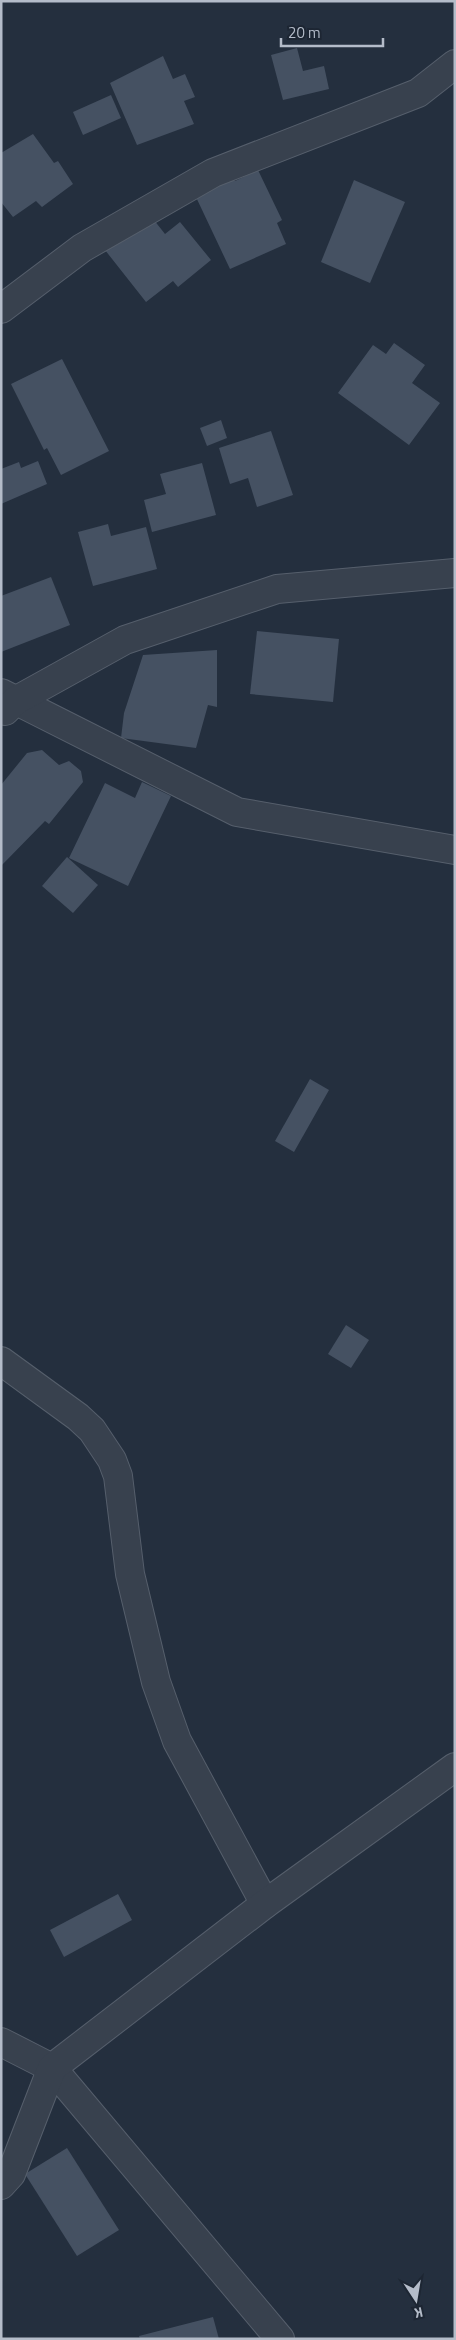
<svg xmlns="http://www.w3.org/2000/svg" width="456" height="2340" viewBox="0 0 456 2340" font-family="'Titillium Web',sans-serif">
<style>
.building{fill:#455162}
.lines{fill:none;stroke-linecap:round;stroke-linejoin:round}
.minor-casing{stroke:#565f6c;stroke-width:30}
.minor{stroke:#38414e;stroke-width:28}
</style>
<rect width="100%" height="100%" fill="#242f3e"/>
<!-- building -->
<g class="building">
<polygon points="297,48 303,71 324,66 329,89 283,100 271,55"/>
<polygon points="163,56 173,79 185,74 195,97 184,101 194,124 137,145 110,83"/>
<polygon points="111,95 121,118 83,135 73,112"/>
<polygon points="33,134 54,163 58,161 73,184 42,207 36,201 13,217 1,202 1,153"/>
<polygon points="258,170 282,220 277,223 286,244 230,269 195,195 206,194 205,185 227,174 235,181"/>
<polygon points="354,180 405,202 370,283 321,262"/>
<polygon points="150,215 165,234 180,222 211,260 178,287 173,281 146,302 105,250"/>
<polygon points="394,343 425,365 412,383 440,403 409,445 338,393 373,345 386,354"/>
<polygon points="62,359 109,451 61,475 47,448 44,450 11,384"/>
<polygon points="221,420 227,438 207,446 200,428"/>
<polygon points="271,431 293,495 257,507 248,478 230,484 219,448"/>
<polygon points="38,461 47,484 1,504 1,469 19,462 21,468"/>
<polygon points="202,463 216,515 152,532 144,500 166,494 160,474"/>
<polygon points="108,524 111,536 146,527 157,569 93,586 78,532"/>
<polygon points="51,577 70,625 1,652 1,596"/>
<polygon points="257,631 339,639 333,702 250,694"/>
<polygon points="217,650 217,707 208,705 196,748 121,738 124,713 143,655"/>
<polygon points="42,750 59,765 69,761 81,771 83,782 49,824 45,821 1,866 1,785 27,753"/>
<polygon points="142,782 171,796 128,886 69,858 105,783 135,798"/>
<polygon points="67,857 98,885 73,913 42,886"/>
<polygon points="310,1079 329,1090 294,1152 275,1141"/>
<polygon points="346,1325 369,1340 351,1368 328,1354"/>
<polygon points="118,1894 132,1920 64,1957 50,1930"/>
<polygon points="67,2148 119,2230 77,2256 25,2174"/>
<polygon points="213,2317 219,2339 140,2339 139,2336"/>
</g>
<g class="lines">
<defs>
<g id="minor">
<polyline points="1,309 82,248 213,173 418,93 455,64"/>
<polyline points="1,693 237,812 455,850"/>
<polyline points="5,711 15,701 125,640 277,589 455,573"/>
<polyline points="1,1361 78,1417 92,1430 112,1460 118,1476 130,1574 156,1682 177,1741 265,1904"/>
<polyline points="1,2042 52,2068 280,2339"/>
<polyline points="1,2185 11,2174 52,2068 265,1904 455,1767"/>
</g>
</defs>
<!-- minor casing -->
<use href="#minor" class="minor-casing"/>
<!-- minor -->
<use href="#minor" class="minor"/>
</g>
<!-- border -->
<rect width="456" height="2340" fill="none" stroke="#b4bcc9" stroke-width="5"/>
<!-- north arrow -->
<g transform="translate(416 2300) rotate(168)" stroke="#1d2633" stroke-width="4" paint-order="stroke">
<path d="M0-4L9 19L0 12L-9 19Z" fill="#b4bcc9"/>
<text y="-8" font-size="14" font-weight="bold" text-anchor="middle" fill="#b4bcc9">K</text>
</g>
<!-- scale -->
<path d="M281 38v8h102v-8" fill="none" stroke="#b4bcc9" stroke-width="2.5"/>
<text x="288" y="38" font-size="15" fill="#b4bcc9" stroke="#1d2633" stroke-width="4" paint-order="stroke">20 m</text>
</svg>
